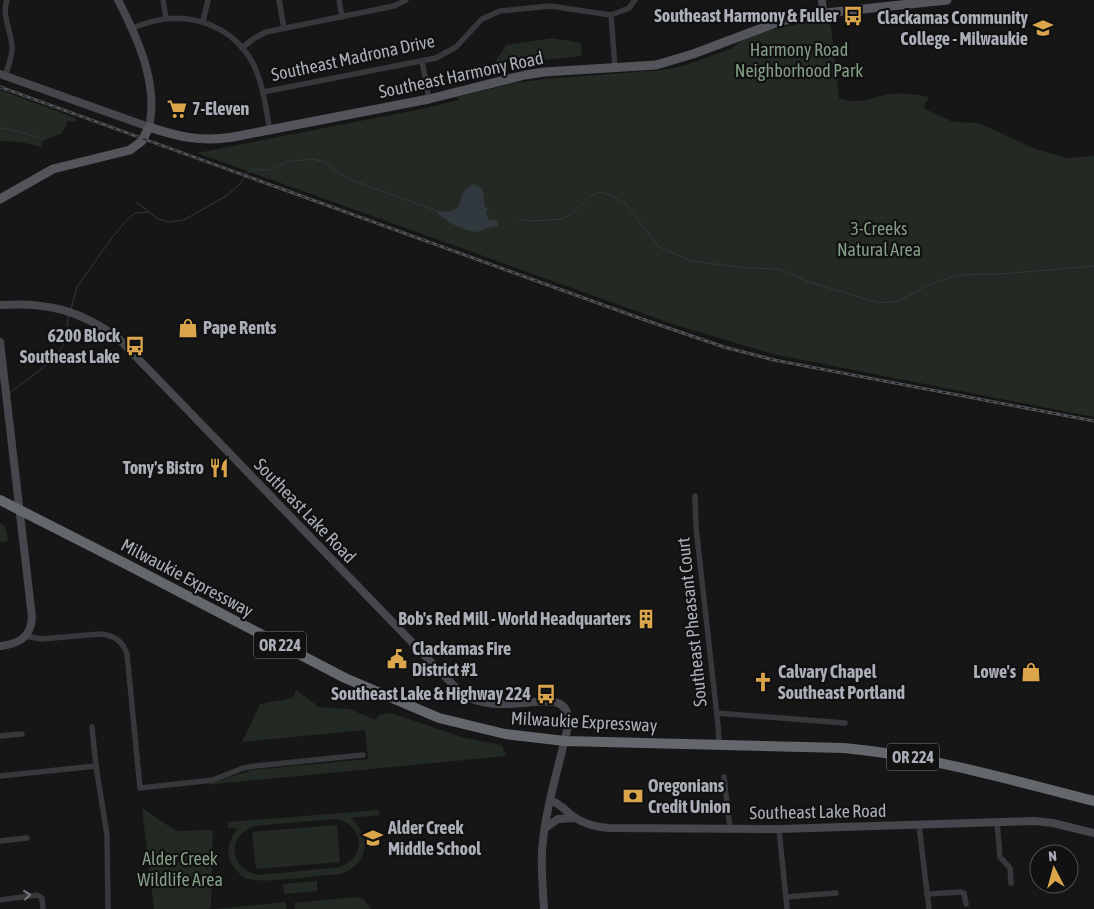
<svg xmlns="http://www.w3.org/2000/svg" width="1094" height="909" viewBox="0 0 1094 909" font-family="'Asap Condensed',sans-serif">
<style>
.green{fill:#232923;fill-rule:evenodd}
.water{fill:#31393f}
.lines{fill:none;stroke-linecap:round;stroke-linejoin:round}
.stream{stroke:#31393f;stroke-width:1}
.street{stroke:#37383c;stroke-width:5.5}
.secondary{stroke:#46474c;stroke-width:8}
.primary{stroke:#54555b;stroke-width:9}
.highway{stroke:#64676c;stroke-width:10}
.rail-casing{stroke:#515257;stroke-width:3}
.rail{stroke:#111112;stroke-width:1;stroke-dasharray:4;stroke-linecap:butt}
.oneway{stroke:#76797f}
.labels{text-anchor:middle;stroke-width:4.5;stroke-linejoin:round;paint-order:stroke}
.shield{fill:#111112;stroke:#7c7f85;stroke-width:1}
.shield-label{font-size:16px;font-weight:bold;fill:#aaaeb6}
.poi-label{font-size:18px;font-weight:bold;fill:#aaaeb6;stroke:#111112;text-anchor:end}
.park-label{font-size:18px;fill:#839e84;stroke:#111112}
.street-label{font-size:18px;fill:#aaaeb6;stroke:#111112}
</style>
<rect width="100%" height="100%" fill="#161617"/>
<!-- green -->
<g class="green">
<path d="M830,18l9,80c20,7 27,1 46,-3 15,-3 30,-1 44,2l-5,9 1,3 28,13 26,1 56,26 33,9 26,-2v261l-317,-62 -102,-30 -478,-172 229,-45 33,-8 -2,-3 58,-14 29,-4 119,-9 20,-4 50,-18c10,-15 77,-27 97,-30z"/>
<polygon points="552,38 581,43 582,56 533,61 519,59 494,64 506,45"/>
<polygon points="0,90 76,118 76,121 68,121 62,133 41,142 42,147 20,142 0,141"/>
<polygon points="0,523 5,526 8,541 0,542"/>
<polygon points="296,690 319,707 349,709 376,720 378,715 391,713 465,738 502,745 506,756 205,785 252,770 368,759 365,730 242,742 260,704 293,698"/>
<polygon points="142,808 176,831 213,830 211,907 208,909 154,909"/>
<path d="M379,810l1,5 -29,3c21,18 18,46 -10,56 -20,1 -77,10 -93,5 -8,-3 -15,-11 -18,-19 -4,-12 1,-23 8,-32h-10v-6zM334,819c30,4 34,37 6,48l-81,8c-31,-6 -33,-39 -4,-49z"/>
<polygon points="337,825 340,862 256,869 252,832"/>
<polygon points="317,881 317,891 284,894 283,884"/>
<polygon points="355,897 363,899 371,909 295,909 294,903"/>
<polygon points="286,902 286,909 215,909"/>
</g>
<!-- water -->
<path class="water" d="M474,184l9,6 2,17 5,2 -4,2 2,9h9l1,6 -11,2 -9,4c-14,-1 -33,-10 -42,-21 37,4 15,-18 38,-27z"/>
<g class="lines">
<!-- stream -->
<g class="stream">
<polyline points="0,128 11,130 37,137"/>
<polyline points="136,202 158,219 169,222 184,220 226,196 239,185 247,173 254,169 270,170 286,162 312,159 325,162 336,171 349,179 437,211"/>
<polyline points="517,219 533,221 563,219 572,213 592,195 600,192 607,194 626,204 659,247 691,261 746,268 779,269 806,281 879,303 899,301 926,286 957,275 1001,274 1094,266"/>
<polyline points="71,309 77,287 114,235 127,220 135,213 149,212"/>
<path d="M9,394c16,-15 47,-31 55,-51 3,-10 3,-18 5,-28"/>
</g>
<!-- street -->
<g class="street">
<polyline points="163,0 166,18"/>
<polyline points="279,0 284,28"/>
<polyline points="339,0 342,17"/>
<polyline points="611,15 615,68"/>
<polyline points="611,15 629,8 635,0"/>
<polyline points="203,21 208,0"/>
<path d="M132,28c11,-4 22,-8 33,-9 38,-5 76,15 91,51 8,19 10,40 14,60"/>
<polyline points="242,48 253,39 266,32 394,6 406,0"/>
<polyline points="422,61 429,99"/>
<path d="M5,76c3,-9 7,-18 7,-28 0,-16 -11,-33 -5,-48"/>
<polyline points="263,92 436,58 456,47 482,19 500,11 550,6 611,15"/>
<polyline points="695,496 696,527 718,725 719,744"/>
<path d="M26,636l15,3 59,-5c14,1 23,7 27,20l13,134 73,-8 30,-12 12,-2 108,-11"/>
<polyline points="717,713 845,723"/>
<polyline points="92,727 96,766 107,835 108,909"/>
<polyline points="0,736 22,734"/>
<polyline points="0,776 96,766"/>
<polyline points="724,777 730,829"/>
<polyline points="997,822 1000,857 1010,868 1011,883"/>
<polyline points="919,825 929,909"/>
<polyline points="779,829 787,909"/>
<polyline points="0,841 27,838"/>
<polyline points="927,894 961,892 964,893 966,904"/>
<polyline points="786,897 836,893"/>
<polyline points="0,900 37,895 42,898 43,909"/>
</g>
<!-- secondary -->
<g class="secondary">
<polyline points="822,0 823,13"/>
<path d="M0,74l149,53c10,-43 -12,-90 -31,-127"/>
<path d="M0,305c47,-3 80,5 118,33l344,356c22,14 47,10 73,8 7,0 16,-2 23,1 10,4 11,14 10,23 -9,41 -23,83 -26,125 -1,19 1,39 2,58"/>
<path d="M0,342l32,275c-1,20 -13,27 -32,29"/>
<path d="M550,800c9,3 14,9 20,14 12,10 25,13 39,14l170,1 255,-8 19,2 41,10"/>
<polyline points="545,828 558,819 575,818"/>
</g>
<!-- primary -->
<path class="primary" d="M0,199l53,-30 77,-19 12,-9 7,-14c30,10 52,15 84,10l196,-38 96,-24 19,-3 112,-7 37,-11 88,-33 35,-7 131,-14"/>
<!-- highway -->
<path class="highway" d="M0,500l126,64 219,114 94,40 66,16 60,7 279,7c85,8 167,32 250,53"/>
<defs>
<polyline id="rail" points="0,87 642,319 724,347 774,360 1094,421"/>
</defs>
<!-- rail casing -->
<use href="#rail" class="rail-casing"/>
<!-- rail -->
<use href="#rail" class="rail"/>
</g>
<!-- one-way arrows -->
<defs><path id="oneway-chevron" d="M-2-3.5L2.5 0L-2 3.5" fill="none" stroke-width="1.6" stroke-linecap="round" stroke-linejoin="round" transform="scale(1.25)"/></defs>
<use class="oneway" href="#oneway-chevron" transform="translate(27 895) rotate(-6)"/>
<!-- icons -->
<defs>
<symbol id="bus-bare" viewBox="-9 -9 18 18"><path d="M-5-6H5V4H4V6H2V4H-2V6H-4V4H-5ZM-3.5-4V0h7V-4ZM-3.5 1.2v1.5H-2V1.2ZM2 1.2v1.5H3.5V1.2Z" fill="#dba64b" stroke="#111112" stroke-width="2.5" paint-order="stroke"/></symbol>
<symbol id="university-bare" viewBox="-9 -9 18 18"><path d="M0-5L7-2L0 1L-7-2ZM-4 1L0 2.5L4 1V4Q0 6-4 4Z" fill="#dba64b" stroke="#111112" stroke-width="2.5" paint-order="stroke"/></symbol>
<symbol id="supermarket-bare" viewBox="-9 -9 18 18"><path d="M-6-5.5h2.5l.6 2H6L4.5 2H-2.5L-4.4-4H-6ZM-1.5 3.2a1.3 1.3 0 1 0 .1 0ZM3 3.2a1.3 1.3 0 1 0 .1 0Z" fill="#dba64b" stroke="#111112" stroke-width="2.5" paint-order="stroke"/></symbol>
<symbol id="shop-bare" viewBox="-9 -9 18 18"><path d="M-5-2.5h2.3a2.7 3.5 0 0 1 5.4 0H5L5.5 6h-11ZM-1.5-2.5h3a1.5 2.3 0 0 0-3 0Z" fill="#dba64b" stroke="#111112" stroke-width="2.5" paint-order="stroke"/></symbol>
<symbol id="restaurant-bare" viewBox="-9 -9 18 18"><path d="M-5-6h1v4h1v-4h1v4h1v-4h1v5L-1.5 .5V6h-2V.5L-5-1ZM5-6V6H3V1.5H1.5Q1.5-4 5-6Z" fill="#dba64b" stroke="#111112" stroke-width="2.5" paint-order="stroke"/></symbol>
<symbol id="building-bare" viewBox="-9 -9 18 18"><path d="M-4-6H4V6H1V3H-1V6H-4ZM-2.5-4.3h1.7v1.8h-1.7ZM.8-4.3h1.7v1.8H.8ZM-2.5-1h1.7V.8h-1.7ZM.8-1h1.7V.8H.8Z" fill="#dba64b" stroke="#111112" stroke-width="2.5" paint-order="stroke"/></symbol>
<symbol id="civic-bare" viewBox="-9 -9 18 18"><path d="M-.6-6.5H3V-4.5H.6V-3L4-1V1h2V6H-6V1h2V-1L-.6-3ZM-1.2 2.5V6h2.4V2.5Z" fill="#dba64b" stroke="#111112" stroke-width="2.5" paint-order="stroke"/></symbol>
<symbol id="church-bare" viewBox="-9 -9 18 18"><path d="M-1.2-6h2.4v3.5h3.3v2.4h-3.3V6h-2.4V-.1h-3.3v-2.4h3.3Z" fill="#dba64b" stroke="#111112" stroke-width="2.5" paint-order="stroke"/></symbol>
<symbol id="bank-bare" viewBox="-9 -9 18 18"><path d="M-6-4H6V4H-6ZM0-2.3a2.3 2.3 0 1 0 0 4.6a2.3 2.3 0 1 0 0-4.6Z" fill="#dba64b" stroke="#111112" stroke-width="2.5" paint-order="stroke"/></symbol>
<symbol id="school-bare" viewBox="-9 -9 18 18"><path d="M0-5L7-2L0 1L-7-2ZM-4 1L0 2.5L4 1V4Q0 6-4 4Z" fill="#dba64b" stroke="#111112" stroke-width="2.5" paint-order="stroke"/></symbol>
</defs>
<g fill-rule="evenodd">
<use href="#bus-bare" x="839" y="2" width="28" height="28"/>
<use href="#university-bare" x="1029" y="14" width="28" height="28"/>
<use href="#supermarket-bare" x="163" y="95" width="28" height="28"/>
<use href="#shop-bare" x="174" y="314" width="28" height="28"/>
<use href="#bus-bare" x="121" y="332" width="28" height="28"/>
<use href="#restaurant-bare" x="205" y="454" width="28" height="28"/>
<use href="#building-bare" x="632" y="605" width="28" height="28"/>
<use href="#civic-bare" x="383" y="645" width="28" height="28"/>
<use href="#shop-bare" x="1017" y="658" width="28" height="28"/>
<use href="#church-bare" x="749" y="668" width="28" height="28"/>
<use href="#bus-bare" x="532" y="680" width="28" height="28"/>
<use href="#bank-bare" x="619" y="782" width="28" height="28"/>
<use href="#school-bare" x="359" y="824" width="28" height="28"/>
</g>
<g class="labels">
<!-- shield labels -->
<g class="shield">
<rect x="254" y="631.5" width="52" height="27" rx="4"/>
<rect x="887" y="743.5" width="52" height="27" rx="4"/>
</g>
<g class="shield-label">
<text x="280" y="651">OR 224</text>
<text x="913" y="763">OR 224</text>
</g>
<!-- poi labels -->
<g class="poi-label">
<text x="838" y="22">Southeast Harmony &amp; Fuller</text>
<text x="1028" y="24">Clackamas Community<tspan x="1028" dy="21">College - Milwaukie</tspan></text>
<text x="192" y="115" text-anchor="start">7-Eleven</text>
<text x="203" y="334" text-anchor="start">Pape Rents</text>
<text x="120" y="342">6200 Block<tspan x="120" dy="21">Southeast Lake</tspan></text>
<text x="204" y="474">Tony's Bistro</text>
<text x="631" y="625">Bob's Red Mill - World Headquarters</text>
<text x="412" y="655" text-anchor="start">Clackamas Fire<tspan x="412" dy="21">District #1</tspan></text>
<text x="778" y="678" text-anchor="start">Calvary Chapel<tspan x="778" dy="21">Southeast Portland</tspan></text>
<text x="1016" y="678">Lowe's</text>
<text x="531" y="700">Southeast Lake &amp; Highway 224</text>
<text x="648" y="792" text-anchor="start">Oregonians<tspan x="648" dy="21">Credit Union</tspan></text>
<text x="388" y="834" text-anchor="start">Alder Creek<tspan x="388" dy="21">Middle School</tspan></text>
</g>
<!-- park labels -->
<g class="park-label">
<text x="799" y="56">Harmony Road<tspan x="799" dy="21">Neighborhood Park</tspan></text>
<text x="879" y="235">3-Creeks<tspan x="879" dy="21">Natural Area</tspan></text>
<text x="180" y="865">Alder Creek<tspan x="180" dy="21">Wildlife Area</tspan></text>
</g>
<!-- street labels -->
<g class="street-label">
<text transform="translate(353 58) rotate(-12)" y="6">Southeast Madrona Drive</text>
<text transform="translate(461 75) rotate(-12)" y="6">Southeast Harmony Road</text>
<text transform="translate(305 511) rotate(46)" y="6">Southeast Lake Road</text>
<text transform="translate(187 578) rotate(28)" y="6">Milwaukie Expressway</text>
<text transform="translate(692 622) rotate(-96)" y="6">Southeast Pheasant Court</text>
<text transform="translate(584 722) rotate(3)" y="6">Milwaukie Expressway</text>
<text transform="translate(818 812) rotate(-1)" y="6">Southeast Lake Road</text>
</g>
</g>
<!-- north arrow -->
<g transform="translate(1054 869) rotate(354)"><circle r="24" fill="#111112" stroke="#4e5054"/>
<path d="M0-4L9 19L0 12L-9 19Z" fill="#dba64b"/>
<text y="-8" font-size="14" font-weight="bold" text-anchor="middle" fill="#aaaeb6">N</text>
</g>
</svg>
